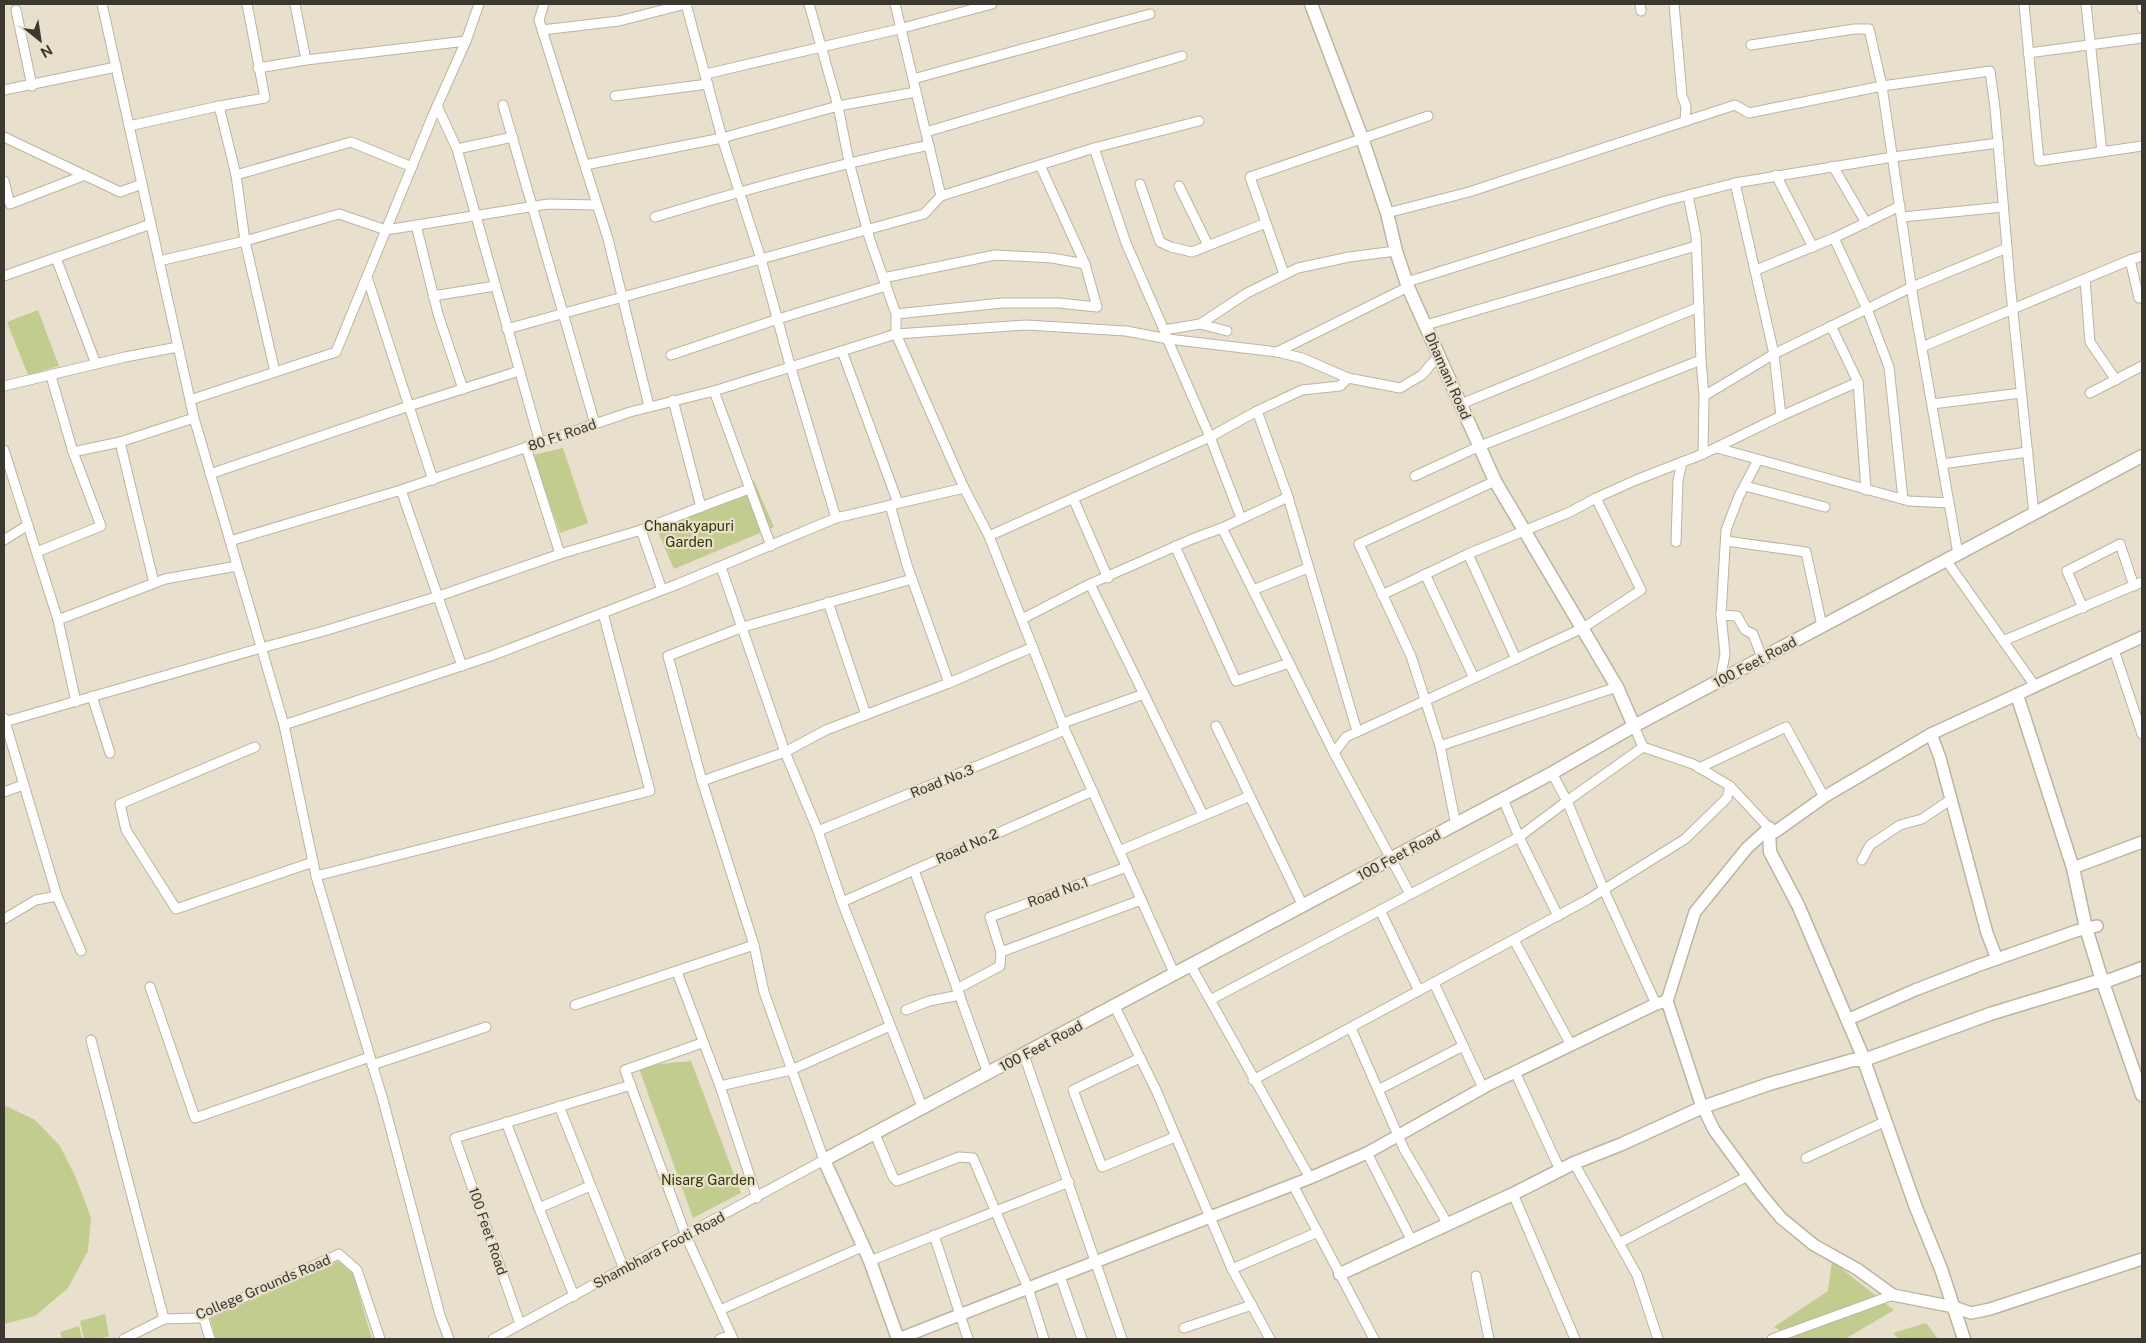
<svg xmlns="http://www.w3.org/2000/svg" width="2146" height="1343" viewBox="0 0 2146 1343" font-family="'Public Sans',sans-serif">
<style>
.green{fill:#c2cc8e}
.lines{fill:none;stroke-linecap:round;stroke-linejoin:round}
.minor-casing{stroke:#bbb4a1;stroke-width:11}
.tertiary-casing{stroke:#bbb4a1;stroke-width:14}
.secondary-casing{stroke:#bbb4a1;stroke-width:15}
.minor{stroke:#fff;stroke-width:9}
.tertiary{stroke:#fff;stroke-width:11}
.secondary{stroke:#fff;stroke-width:12}
.labels{text-anchor:middle;stroke-width:4.5;stroke-linejoin:round;paint-order:stroke}
.street-label{font-size:14px;fill:#3b3830;stroke:#e8e0cc}
.park-label{font-size:14px;fill:#303500;stroke:#e8e0cc}
</style>
<rect width="100%" height="100%" fill="#e8e0cc"/>
<!-- green -->
<g class="green">
<polygon points="38,310 59,366 28,375 7,322"/>
<polygon points="563,448 588,523 560,533 533,455"/>
<polygon points="754,481 774,527 674,569 653,521"/>
<polygon points="691,1061 741,1193 693,1218 638,1066"/>
<polygon points="4,1105 35,1120 60,1146 76,1178 91,1218 88,1251 68,1288 35,1316 4,1324"/>
<polygon points="338,1261 353,1274 372,1339 216,1339 210,1319"/>
<polygon points="1832,1261 1894,1310 1845,1339 1796,1339 1774,1327 1828,1291"/>
<polygon points="105,1314 109,1336 100,1339 84,1339 80,1321"/>
<polygon points="1926,1323 1938,1339 1899,1339 1893,1333"/>
<polygon points="79,1326 82,1339 62,1339 60,1332"/>
</g>
<g class="lines">
<defs>
<g id="minor">
<polyline points="102,4 194,418 284,725 491,656 678,584 836,518 964,488"/>
<polyline points="295,4 306,60"/>
<polyline points="544,4 539,20 608,239 649,406"/>
<polyline points="686,4 722,138 761,259 790,365 836,518"/>
<polyline points="809,4 838,106 849,162 870,240 896,314 896,334 964,488 989,536 1065,730 1175,975"/>
<polyline points="1640,4 1641,11"/>
<polyline points="1674,4 1682,96 1686,106 1685,121"/>
<polyline points="2024,4 2039,161 2142,146"/>
<polyline points="2086,4 2102,152"/>
<polyline points="2142,4 2142,8"/>
<polyline points="16,10 32,86"/>
<polyline points="542,30 619,21 686,4"/>
<polyline points="1751,45 1854,29 1869,29 1882,86 1913,298 1958,554"/>
<polyline points="2028,53 2142,38"/>
<polyline points="258,68 306,60 466,41"/>
<polyline points="706,74 899,29 992,4"/>
<polyline points="913,79 1150,14"/>
<polyline points="4,90 116,67"/>
<polyline points="615,96 708,84"/>
<polyline points="503,105 595,424"/>
<polyline points="219,106 265,98 247,4"/>
<polyline points="437,106 457,149 540,443"/>
<polyline points="129,126 219,106 236,175 245,241 339,214 386,230 548,204 597,205"/>
<polyline points="926,132 1182,56"/>
<polyline points="4,137 120,192 142,184"/>
<polyline points="1094,148 1126,243 1164,330 1200,324 1247,293 1298,268 1349,257 1396,251"/>
<polyline points="457,149 513,137"/>
<polyline points="585,165 722,138 838,106 916,92"/>
<polyline points="1833,166 1866,223"/>
<polyline points="236,175 351,142 412,167"/>
<polyline points="1776,175 1813,247"/>
<polyline points="4,181 10,204 85,175"/>
<polyline points="1735,183 1774,354 1781,416"/>
<polyline points="1140,184 1160,242 1171,247 1192,252 1266,223"/>
<polyline points="1179,186 1208,245"/>
<polyline points="1688,195 1696,236 1701,360"/>
<polyline points="941,196 1094,148 1199,121"/>
<polyline points="1387,213 1469,192 1735,105 1749,113 1882,86 1990,71 1995,108 2010,283 2034,514"/>
<path d="M655,217c91,-28 181,-52 274,-72"/>
<polyline points="1902,217 2003,207"/>
<polyline points="416,225 438,314 463,389"/>
<polyline points="1834,238 1867,309 1889,367 1903,499"/>
<polyline points="2142,256 2130,260 2139,298 2142,298"/>
<polyline points="56,258 96,364"/>
<polyline points="159,261 245,241 275,372"/>
<polyline points="1756,270 1834,238 1900,206"/>
<polyline points="1284,274 1250,177 1428,116"/>
<polyline points="4,276 151,224"/>
<polyline points="367,277 433,480"/>
<polyline points="883,278 995,255 1052,258 1085,264 1040,165"/>
<polyline points="2085,279 2090,342 2116,380"/>
<polyline points="1407,282 1665,201 1735,183 1893,157 1998,143"/>
<polyline points="433,296 495,286"/>
<polyline points="896,314 1002,303 1059,303 1097,307 1085,264"/>
<polyline points="1200,324 1227,331"/>
<polyline points="1426,325 1696,246"/>
<polyline points="1831,326 1858,382 1866,490"/>
<polyline points="507,329 924,214 941,196 895,4"/>
<polyline points="1166,336 1210,437 1241,518"/>
<polyline points="1922,347 2130,260"/>
<polyline points="842,351 898,503"/>
<polyline points="1277,352 1408,287"/>
<polyline points="671,355 778,319 886,286"/>
<polyline points="4,386 125,357 178,347"/>
<polyline points="714,391 771,546"/>
<polyline points="2090,393 2142,366"/>
<polyline points="190,400 336,352 433,115 466,41 479,4"/>
<polyline points="1461,404 1699,307"/>
<polyline points="1932,404 2021,393"/>
<polyline points="1257,411 1288,497 1357,731"/>
<polyline points="120,442 154,583"/>
<polyline points="526,447 560,554"/>
<polyline points="1717,448 1909,501 1949,503"/>
<polyline points="4,450 58,620"/>
<polyline points="73,452 120,442 194,418"/>
<polyline points="1703,454 1704,396"/>
<polyline points="1758,460 1739,496 1726,530 1721,615 1737,616 1745,630 1753,634 1762,658"/>
<polyline points="1942,464 2028,452"/>
<polyline points="210,474 409,406 519,371"/>
<polyline points="1415,476 1480,446 1701,360 1704,396 1774,354 1912,287 2007,248"/>
<polyline points="1745,486 1825,507"/>
<polyline points="401,490 462,666"/>
<polyline points="1073,498 1108,578"/>
<polyline points="890,505 907,565 949,683"/>
<polyline points="701,507 749,489"/>
<polyline points="1222,528 1334,753"/>
<polyline points="641,530 662,590"/>
<polyline points="989,536 1210,437 1257,411 1302,390 1340,386 1348,378"/>
<polyline points="4,540 28,525"/>
<polyline points="230,541 401,490 630,412 714,391 896,334 1026,325 1126,331 1168,339 1277,352 1302,358 1348,378 1400,388 1422,375 1439,355"/>
<polyline points="1726,541 1806,552 1822,626"/>
<polyline points="1676,542 1678,481 1682,462"/>
<polyline points="1175,546 1236,681 1289,663"/>
<polyline points="37,552 101,526 73,452 51,376"/>
<polyline points="1468,554 1516,659"/>
<polyline points="1946,560 2035,686"/>
<polyline points="721,567 785,752 818,831 842,902 923,1109"/>
<polyline points="1425,574 1474,678"/>
<polyline points="1090,584 1203,815"/>
<polyline points="1253,590 1308,568"/>
<polyline points="1382,595 1468,554 1570,512 1596,498 1636,480 1703,454 1781,416 1858,382"/>
<polyline points="828,602 866,715"/>
<polyline points="2083,608 2067,571 2120,544 2134,586"/>
<polyline points="1022,619 1090,584 1192,539 1222,528 1288,497"/>
<polyline points="2003,641 2142,582"/>
<polyline points="2114,650 2142,734"/>
<polyline points="1720,680 1725,654 1721,615"/>
<polyline points="92,696 110,753"/>
<polyline points="76,702 58,620 165,579 237,566"/>
<polyline points="4,718 57,896 81,951"/>
<polyline points="4,722 261,648 324,631 439,596 560,554 641,530 701,507 673,400"/>
<polyline points="1063,723 1144,694"/>
<polyline points="284,725 316,876 383,1100 440,1315 449,1339"/>
<polyline points="1216,726 1303,906"/>
<polyline points="1634,726 1643,747"/>
<polyline points="1440,746 1411,656 1359,544 1495,481"/>
<polyline points="255,747 120,804 126,830 176,909 313,862"/>
<polyline points="1643,747 1567,801 1604,890 1656,1004"/>
<polyline points="1643,747 1693,764 1730,786 1769,828"/>
<polyline points="1699,768 1786,727 1824,797"/>
<polyline points="702,781 785,752 826,730 949,683 1033,647"/>
<polyline points="4,792 23,785"/>
<polyline points="1503,799 1519,837 1567,801 1552,773"/>
<polyline points="1456,825 1440,746 1617,687"/>
<polyline points="818,831 1065,730"/>
<polyline points="1119,851 1250,796"/>
<polyline points="1862,860 1870,845 1900,825 1922,819 1950,800"/>
<polyline points="914,870 988,1074"/>
<polyline points="316,876 650,791 603,613"/>
<polyline points="1410,894 1334,753 1346,737 1583,628 1641,590 1596,498"/>
<polyline points="842,902 1093,791"/>
<polyline points="1380,910 1419,991"/>
<polyline points="4,919 36,900 57,896"/>
<polyline points="1514,940 1571,1045"/>
<polyline points="1001,952 990,917 1127,867"/>
<polyline points="1191,966 1310,1178"/>
<polyline points="677,972 720,1086 757,1198"/>
<polyline points="1434,983 1483,1088"/>
<polyline points="150,987 195,1118 370,1057"/>
<polyline points="957,989 1000,966 1001,952 1141,900"/>
<polyline points="1210,1000 1519,837 1558,916"/>
<polyline points="575,1005 754,945"/>
<polyline points="1115,1007 1156,1090 1232,1269 1270,1339"/>
<polyline points="906,1010 929,1001 960,995"/>
<polyline points="1351,1028 1404,1149 1446,1221"/>
<polyline points="91,1040 164,1319"/>
<polyline points="702,1043 625,1070 686,1236 733,1339"/>
<polyline points="1024,1055 1122,1339"/>
<polyline points="1140,1058 1073,1090 1102,1167 1175,1137"/>
<polyline points="372,1065 486,1027"/>
<polyline points="1515,1072 1560,1170"/>
<polyline points="1253,1080 1587,900 1685,839 1727,798 1730,786"/>
<polyline points="720,1086 791,1070 890,1026"/>
<polyline points="1378,1090 1463,1046"/>
<polyline points="559,1106 624,1269"/>
<polyline points="506,1122 539,1208"/>
<polyline points="875,1134 893,1177 897,1181 959,1157 973,1158 1028,1288 1044,1339"/>
<polyline points="1367,1153 1412,1241"/>
<polyline points="1806,1158 1886,1121"/>
<polyline points="1574,1163 1637,1275 1658,1339"/>
<polyline points="1293,1185 1374,1339"/>
<polyline points="1513,1194 1575,1339"/>
<polyline points="934,1235 968,1339"/>
<polyline points="1619,1243 1748,1176"/>
<polyline points="870,1261 1069,1182"/>
<polyline points="1232,1269 1318,1232"/>
<polyline points="1060,1276 1082,1339"/>
<polyline points="1476,1276 1489,1339"/>
<polyline points="574,1296 539,1208 590,1186"/>
<polyline points="720,1310 862,1247"/>
<polyline points="203,1316 210,1339"/>
<polyline points="520,1324 455,1138 631,1085"/>
<polyline points="1184,1328 1252,1305"/>
<polyline points="124,1339 164,1319 198,1318 339,1254 357,1270 380,1339"/>
<polyline points="493,1339 824,1160 764,992 754,945 702,781 668,656 743,627 912,579"/>
<polyline points="720,1339 731,1335"/>
<polyline points="1772,1339 1893,1295"/>
</g>
<g id="tertiary">
<polyline points="2142,637 1931,734 1824,797 1775,832 1769,828 1747,848 1695,912 1667,1001 1700,1101 1714,1130 1761,1194 1781,1218 1814,1245 1857,1269 1893,1295 1954,1307 1971,1313 1990,1309 2142,1259"/>
<polyline points="1931,734 1940,758 1987,933 1997,959"/>
<polyline points="2073,868 2142,842"/>
<polyline points="1847,1020 1915,990 1977,966 2076,931 2097,926"/>
<polyline points="898,1339 1310,1178 1367,1153 1490,1084 1656,1004 1667,1001"/>
</g>
<g id="secondary">
<polyline points="1311,4 1362,138 1387,213 1396,251 1408,287 1495,481 1617,687 1634,726"/>
<polyline points="2017,695 2073,868 2086,928 2101,977 2142,1095"/>
<polyline points="1769,828 1770,852 1798,905 1861,1052 1915,1205 1941,1269 1964,1339"/>
<polyline points="1340,1274 1513,1194 1574,1163 1622,1144 1703,1107 1769,1084 1853,1060 1864,1060 1990,1014 2095,982 2110,980 2142,968"/>
<polyline points="898,1339 870,1261 824,1160 1552,773 1634,726 2142,456"/>
</g>
</defs>
<!-- minor casing -->
<use href="#minor" class="minor-casing"/>
<!-- tertiary casing -->
<use href="#tertiary" class="tertiary-casing"/>
<!-- secondary casing -->
<use href="#secondary" class="secondary-casing"/>
<!-- minor -->
<use href="#minor" class="minor"/>
<!-- tertiary -->
<use href="#tertiary" class="tertiary"/>
<!-- secondary -->
<use href="#secondary" class="secondary"/>
</g>
<g class="labels">
<!-- street labels -->
<g class="street-label">
<text transform="translate(1448 376) rotate(66)" y="5">Dhamani Road</text>
<text transform="translate(562 435) rotate(-19)" y="5">80 Ft Road</text>
<text transform="translate(1755 662) rotate(-28)" y="5">100 Feet Road</text>
<text transform="translate(942 781) rotate(-22)" y="5">Road No.3</text>
<text transform="translate(967 846) rotate(-24)" y="5">Road No.2</text>
<text transform="translate(1399 855) rotate(-28)" y="5">100 Feet Road</text>
<text transform="translate(1058 892) rotate(-20)" y="5">Road No.1</text>
<text transform="translate(1041 1046) rotate(-28)" y="5">100 Feet Road</text>
<text transform="translate(488 1231) rotate(71)" y="5">100 Feet Road</text>
<text transform="translate(659 1250) rotate(-28)" y="5">Shambhara Footi Road</text>
<text transform="translate(263 1287) rotate(-23)" y="5">College Grounds Road</text>
</g>
<!-- park labels -->
<g class="park-label">
<text x="689" y="531">Chanakyapuri<tspan x="689" dy="16">Garden</tspan></text>
<text x="708" y="1185">Nisarg Garden</text>
</g>
</g>
<!-- border -->
<rect width="2146" height="1343" fill="none" stroke="#3b3830" stroke-width="10"/>
<!-- north arrow -->
<g transform="translate(40 40) rotate(150)" stroke="#e8e0cc" stroke-width="4" paint-order="stroke">
<path d="M0-4L9 19L0 12L-9 19Z" fill="#3b3830"/>
<text y="-8" font-size="14" font-weight="bold" text-anchor="middle" fill="#3b3830">N</text>
</g>
</svg>
